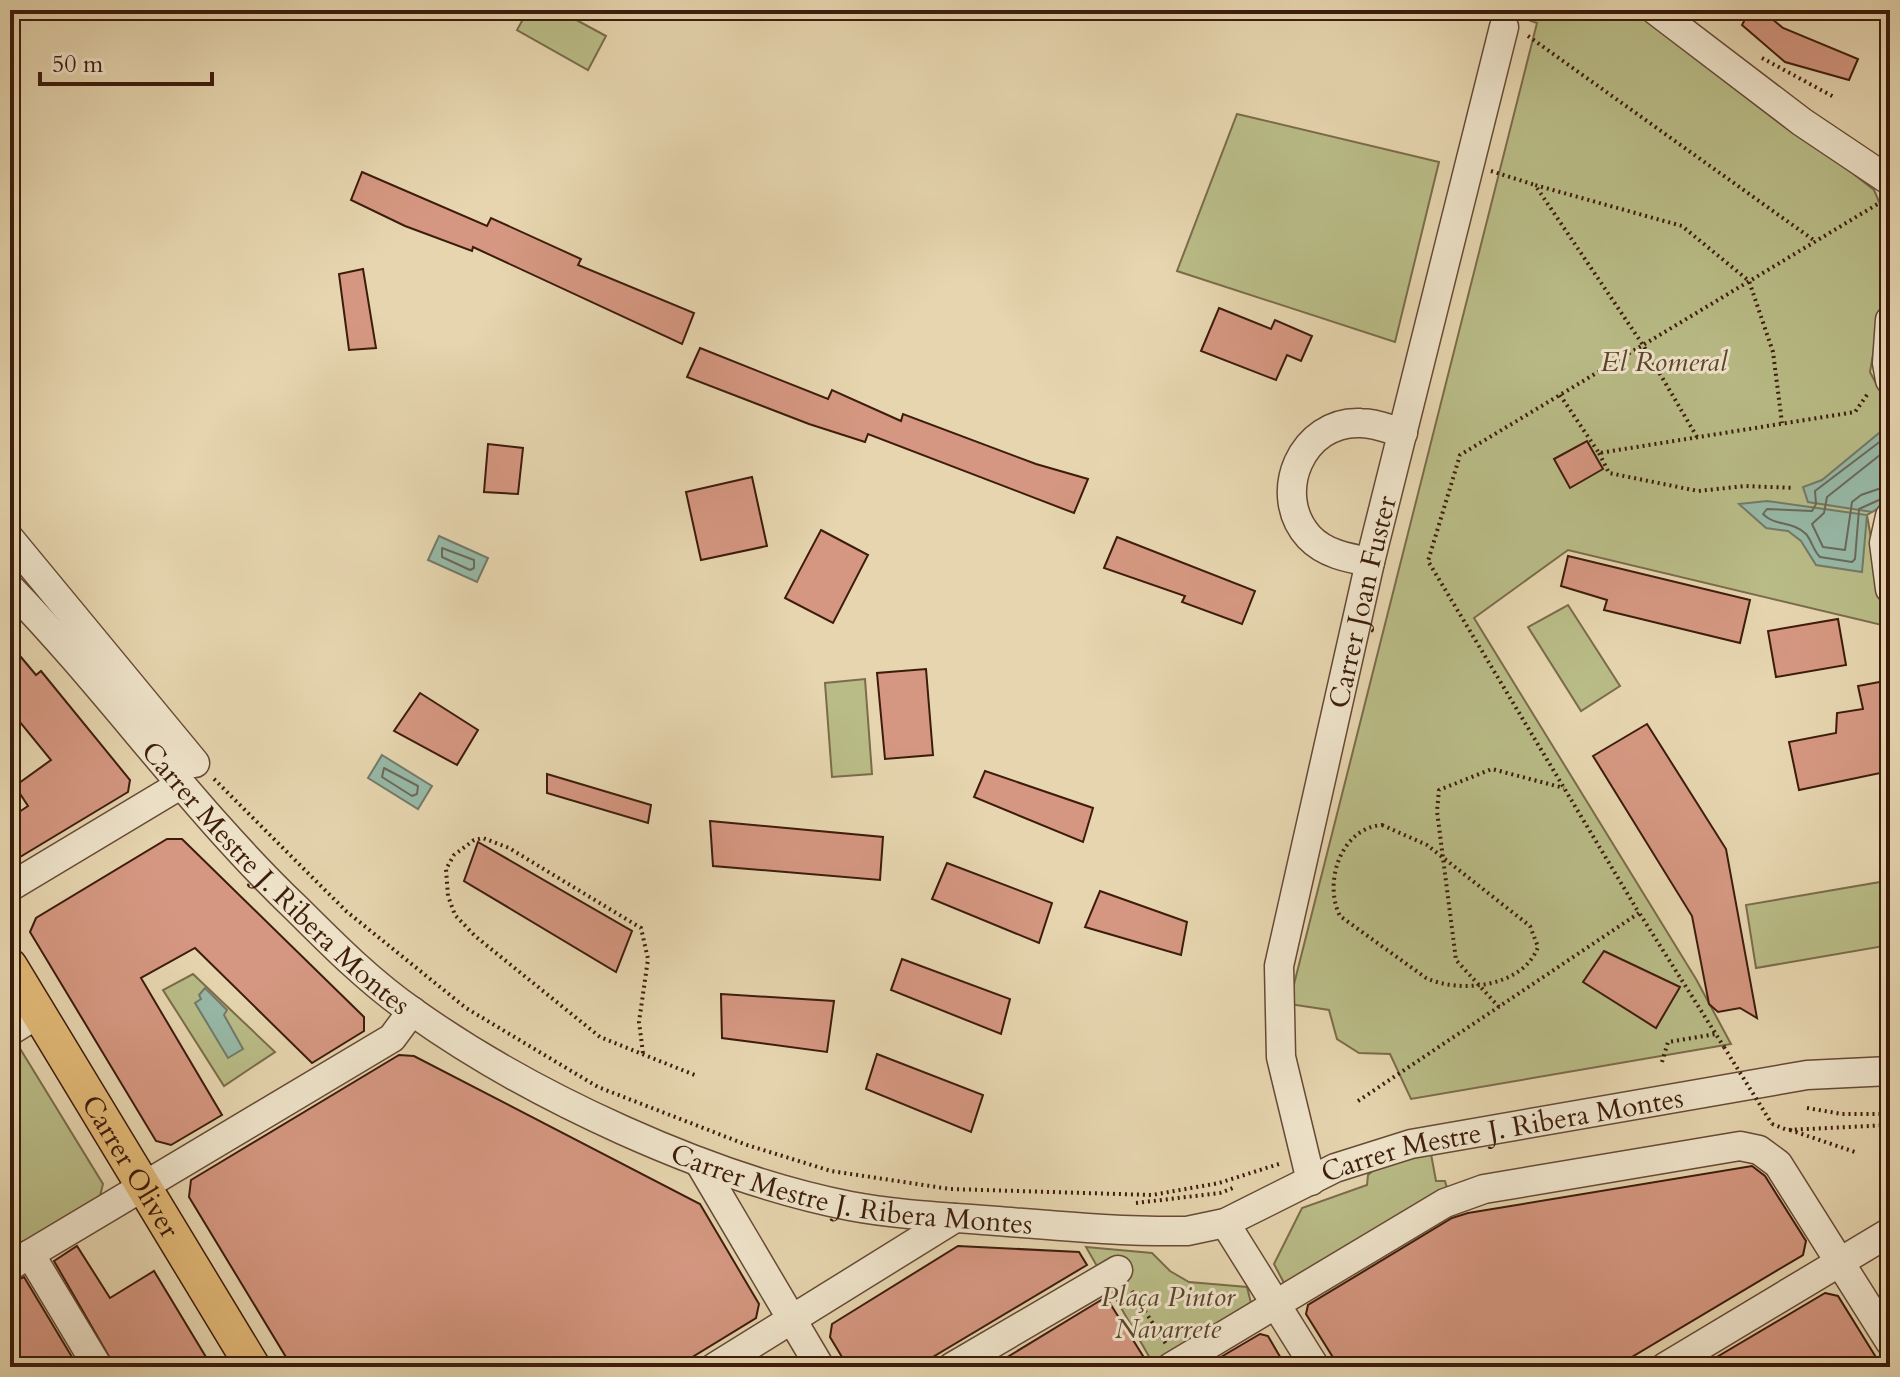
<svg xmlns="http://www.w3.org/2000/svg" width="1900" height="1377" viewBox="0 0 1900 1377" font-family="Cardo,serif">
<style>
.green{fill:#b9bc87;stroke:#7b6c4a;stroke-width:2}
.water{fill:#97b9a7;stroke:#737a69;stroke-width:2}
.lines{fill:none;stroke-linecap:round;stroke-linejoin:round}
.shore{stroke:#6a6a5a;stroke-width:2}
.building{fill:#d59781;stroke:#3d1c0c;stroke-width:2}
.minor-casing{stroke:#674a35;stroke-width:31}
.major-casing{stroke:#3d1c0c;stroke-width:37}
.path{stroke:#3d1c0c;stroke-width:4;stroke-dasharray:2 4;stroke-linecap:butt}
.minor{stroke:#efe4cb;stroke-width:28}
.major{stroke:#e3ba78;stroke-width:34}
.path-bridge{stroke:#3d1c0c;stroke-width:4;stroke-dasharray:2 4;stroke-linecap:butt}
.labels{text-anchor:middle;stroke-width:6;stroke-linejoin:round;paint-order:stroke}
.park-label{font-size:28px;font-style:italic;fill:#5c442b;stroke:#efe4cb}
.street-label{font-size:28px;fill:#3d1c0c;stroke:#efe4cb}
</style>
<rect width="100%" height="100%" fill="#e6d5af"/>
<filter id="stains"><feTurbulence type="fractalNoise" baseFrequency=".0025" numOctaves="4"/><feColorMatrix values="0 0 0 0 .2 0 0 0 0 .09 0 0 0 0 .02 0 0 0 .5 -.17"/></filter>
<radialGradient id="worn" r=".72"><stop offset=".6" stop-color="#630" stop-opacity="0"/><stop offset="1" stop-color="#630" stop-opacity=".3"/></radialGradient>
<!-- green -->
<g class="green">
<polygon points="528,10 558,10 606,36 588,70 517,30"/>
<polygon points="1499,10 1644,10 1874,190 1890,227 1890,254 1870,372 1890,410 1890,494 1887,503 1867,515 1886,626 1568,550 1474,618 1696,979 1731,1044 1411,1099 1390,1054 1359,1053 1337,1039 1329,1010 1289,1004 1537,23"/>
<polygon points="1237,114 1439,162 1395,342 1177,271"/>
<polygon points="1568,605 1620,686 1581,711 1528,627"/>
<polygon points="865,679 872,774 832,777 825,683"/>
<polygon points="1886,881 1890,945 1756,968 1746,905"/>
<polygon points="193,974 275,1052 224,1086 163,990"/>
<polygon points="16,1042 103,1184 100,1196 10,1251 10,1045"/>
<polygon points="1431,1154 1436,1181 1445,1181 1447,1188 1284,1283 1274,1264 1302,1208 1367,1185 1368,1175 1379,1165"/>
<polygon points="1086,1247 1152,1253 1170,1271 1189,1282 1247,1287 1252,1307 1154,1365"/>
</g>
<!-- water -->
<g class="water">
<polygon points="1890,424 1887,503 1872,512 1808,502 1803,487 1822,480"/>
<polygon points="1767,501 1867,515 1862,572 1816,565 1801,541 1788,531 1766,528 1739,504"/>
<polygon points="439,536 488,558 477,582 428,560"/>
<polygon points="382,755 432,786 418,809 368,778"/>
<polygon points="205,988 227,1010 224,1015 243,1049 228,1058 195,1003 201,999 199,995"/>
</g>
<g class="lines">
<!-- shore -->
<g class="shore">
<path d="M1890,434l-75,57 1,13 -4,7 -45,-2 -4,5c11,12 30,7 43,20 6,7 7,16 14,23l32,5 3,-3 4,-50 31,-14"/>
<polyline points="1890,447 1827,497 1824,513 1812,524 1823,547 1845,550 1852,502 1861,495 1890,485"/>
<polygon points="442,548 474,560 474,568 470,570 442,557"/>
<polygon points="384,768 418,786 417,794 412,796 382,777"/>
</g>
</g>
<!-- building -->
<g class="building">
<polygon points="1750,10 1761,10 1783,28 1858,59 1849,80 1785,62 1742,25"/>
<polygon points="362,172 487,226 491,218 581,259 578,265 694,313 682,344 473,247 472,251 405,226 351,200"/>
<polygon points="363,269 376,348 349,350 339,274"/>
<polygon points="1219,308 1271,329 1275,320 1312,336 1301,361 1287,355 1276,380 1201,351"/>
<polygon points="700,348 828,399 832,390 901,421 903,414 1036,464 1088,479 1074,513 868,434 865,442 809,424 687,377"/>
<polygon points="1587,441 1603,469 1570,488 1554,459"/>
<polygon points="488,444 523,448 518,494 484,492"/>
<polygon points="752,477 767,546 701,560 686,492"/>
<polygon points="821,530 868,555 833,623 785,598"/>
<polygon points="1117,537 1255,591 1242,624 1182,602 1185,596 1104,568"/>
<polygon points="1568,556 1750,600 1740,643 1604,610 1607,600 1561,586"/>
<polygon points="1838,619 1846,665 1776,677 1768,631"/>
<polygon points="10,644 36,675 41,671 130,780 128,792 10,863 10,818 28,806 15,786 51,760 10,710"/>
<polygon points="926,669 933,755 885,759 877,673"/>
<polygon points="1890,680 1890,771 1799,790 1789,742 1836,733 1837,713 1863,709 1858,686"/>
<polygon points="420,693 478,730 457,765 394,731"/>
<polygon points="1647,724 1726,849 1757,1018 1740,1008 1718,1012 1709,1004 1692,916 1593,756"/>
<polygon points="985,771 1093,808 1083,842 974,797"/>
<polygon points="547,774 651,805 648,823 547,793"/>
<polygon points="710,821 883,837 880,880 713,866"/>
<polygon points="167,839 182,839 364,1017 364,1031 312,1063 195,948 141,978 222,1115 171,1145 156,1141 30,932 36,918"/>
<polygon points="478,842 632,931 616,972 464,881"/>
<polygon points="947,863 1052,903 1039,943 932,899"/>
<polygon points="1100,891 1187,922 1181,955 1085,927"/>
<polygon points="1604,951 1680,987 1656,1028 1583,982"/>
<polygon points="902,959 1010,999 1001,1034 891,990"/>
<polygon points="721,994 834,1001 827,1052 722,1038"/>
<polygon points="877,1054 983,1095 971,1132 866,1089"/>
<polygon points="399,1055 414,1056 700,1204 759,1304 756,1318 676,1367 292,1367 189,1197 191,1180"/>
<polygon points="1752,1166 1765,1176 1806,1241 1803,1255 1615,1367 1339,1367 1306,1314 1308,1305 1452,1218 1468,1213"/>
<polygon points="77,1246 110,1298 154,1271 212,1367 115,1367 54,1261"/>
<polygon points="958,1246 1079,1252 1087,1265 916,1367 848,1367 830,1337 832,1324"/>
<polygon points="24,1277 78,1367 10,1367 10,1283"/>
<polygon points="1825,1293 1838,1296 1882,1367 1700,1367"/>
<polygon points="1106,1297 1143,1356 1140,1367 991,1367"/>
<polygon points="1260,1334 1268,1336 1286,1367 1204,1367"/>
</g>
<g class="lines">
<defs>
<g id="minor">
<polyline points="1655,10 1802,122 1890,181"/>
<polyline points="1890,320 1887,363 1890,380"/>
<polyline points="1890,516 1884,543 1890,589"/>
<polyline points="10,539 195,763"/>
<path d="M1370,562c-22,-4 -45,-8 -61,-25 -39,-43 -7,-117 52,-114 14,0 28,6 42,10"/>
<path id="s1" d="M10,588c100,103 183,222 287,321 36,36 74,74 116,103 118,84 295,166 437,194 48,9 98,11 147,15 63,5 127,11 190,10l38,-8 110,-55 76,-24 396,-69 83,-4"/>
<polyline points="10,887 180,785"/>
<polyline points="10,1031 39,1013"/>
<polyline points="699,1162 820,1367"/>
<path id="s2" d="M1311,1181l-30,-124 -2,-91 91,-404 134,-535"/>
<polyline points="1225,1223 1315,1367"/>
<polyline points="30,1254 98,1367"/>
<polyline points="10,1266 392,1038 412,1011"/>
<polyline points="715,1367 955,1218"/>
<polyline points="952,1367 1118,1270"/>
<polyline points="1171,1367 1445,1203 1484,1189 1740,1146 1759,1150 1778,1164 1890,1342"/>
<polyline points="1665,1367 1890,1232"/>
</g>
<g id="major">
<path id="s3" d="M10,966l243,401"/>
</g>
</defs>
<!-- minor casing -->
<use href="#minor" class="minor-casing"/>
<!-- major casing -->
<use href="#major" class="major-casing"/>
<!-- path -->
<g class="path">
<polyline points="1528,36 1815,241"/>
<polyline points="10,54 21,10"/>
<polyline points="1762,58 1834,97"/>
<polyline points="1491,171 1535,185"/>
<polyline points="1560,395 1599,453 1855,412 1869,392"/>
<polyline points="1697,437 1643,345 1535,185 1682,226 1749,281 1773,352 1782,423"/>
<polyline points="1599,453 1609,473 1698,491 1745,486 1794,488"/>
<polyline points="214,779 346,911 466,1008 598,1087 747,1145 831,1171 950,1189 1152,1195 1219,1183 1282,1163"/>
<path d="M1382,825l45,20 103,81 8,21c-15,40 -77,47 -112,31l-86,-62c-17,-34 1,-88 42,-91z"/>
<polyline points="1640,914 1724,1047"/>
<polyline points="1499,1007 1456,960 1437,811 1439,790 1492,769 1564,788"/>
<polyline points="643,1053 639,1022 648,959 641,928 509,848 483,838 474,840 454,855 446,869 448,896 455,915 475,936 600,1037 697,1076"/>
<polyline points="1662,1062 1668,1042 1716,1034"/>
<polyline points="1358,1101 1639,913 1428,561 1460,455 1881,202"/>
<polyline points="1807,1108 1842,1114 1884,1114 1890,1118"/>
<polyline points="1772,1124 1787,1130 1890,1125"/>
<polyline points="1790,1130 1855,1152"/>
<polyline points="1136,1203 1220,1193 1233,1188"/>
<polyline points="1132,1291 1166,1344"/>
</g>
<!-- minor -->
<use href="#minor" class="minor"/>
<!-- major -->
<use href="#major" class="major"/>
<!-- path-bridge -->
<polyline class="path-bridge" points="1724,1047 1772,1124"/>
</g>
<g class="labels">
<!-- park labels -->
<g class="park-label">
<text x="1664" y="371">El Romeral</text>
<text x="1168" y="1306">Plaça Pintor<tspan x="1168" dy="32">Navarrete</tspan></text>
</g>
<!-- street labels -->
<g class="street-label">
<text dy="10" stroke="none"><textPath href="#s2" startOffset="592">Carrer Joan Fuster</textPath></text>
<text dy="10" stroke="none"><textPath href="#s1" startOffset="394">Carrer Mestre J. Ribera Montes</textPath></text>
<text dy="10" stroke="none"><textPath href="#s1" startOffset="1738">Carrer Mestre J. Ribera Montes</textPath></text>
<text dy="10" stroke="none"><textPath href="#s3" startOffset="234">Carrer Oliver</textPath></text>
<text dy="10" stroke="none"><textPath href="#s1" startOffset="1066">Carrer Mestre J. Ribera Montes</textPath></text>
</g>
</g>
<!-- margin -->
<rect width="1900" height="1377" fill="none" stroke="#e6d5af" stroke-width="40"/>
<rect x="12" y="12" width="1876" height="1353" fill="none" stroke="#3d1c0c" stroke-width="4"/>
<rect x="20" y="20" width="1860" height="1337" fill="none" stroke="#3d1c0c" stroke-width="2"/>
<!-- scale -->
<path d="M40 72v12h172v-12" fill="none" stroke="#3d1c0c" stroke-width="4"/>
<text x="52" y="72" font-size="24" fill="#3d1c0c" stroke="#efe4cb" stroke-width="6" paint-order="stroke">50 m</text>
<rect width="100%" height="100%" filter="url(#stains)"/>
<rect width="100%" height="100%" fill="url(#worn)"/>
</svg>
